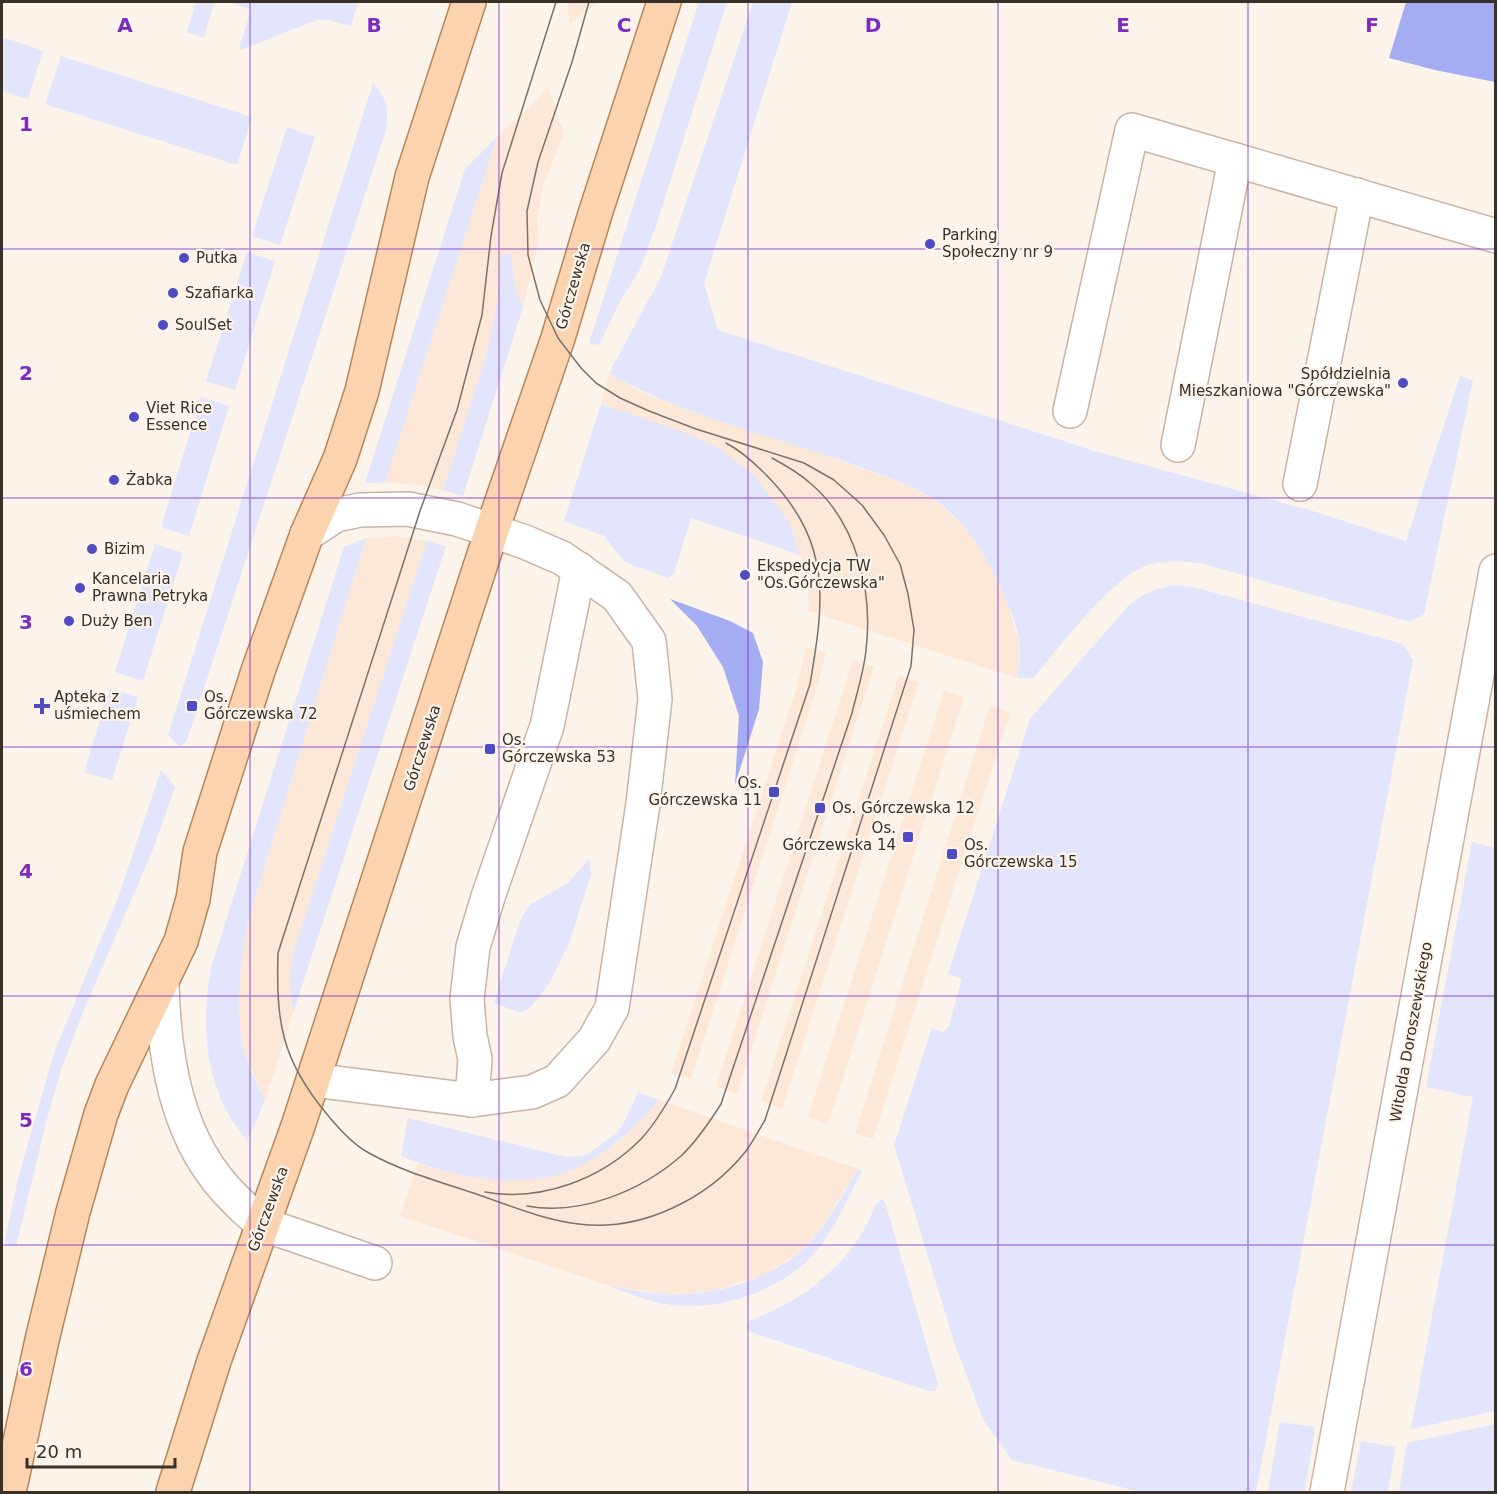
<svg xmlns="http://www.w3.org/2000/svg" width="1497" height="1494" viewBox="0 0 1497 1494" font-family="'DejaVu Sans',sans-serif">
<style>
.built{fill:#fbe8d9}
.green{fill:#e2e5fb}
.forest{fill:#a4acf2}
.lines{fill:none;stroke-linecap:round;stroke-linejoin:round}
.minor-casing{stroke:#cbb4a1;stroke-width:36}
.major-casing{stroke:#b6865c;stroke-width:36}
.minor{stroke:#fff;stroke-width:33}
.major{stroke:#fbd3ae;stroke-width:33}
.tram{stroke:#7b726a;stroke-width:1.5}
.grid{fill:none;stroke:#7b2cbf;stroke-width:1.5;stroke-opacity:0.55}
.poi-dot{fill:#4f4bc2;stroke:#fcf3eb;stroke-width:2}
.labels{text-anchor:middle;stroke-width:4.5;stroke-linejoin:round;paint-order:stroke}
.poi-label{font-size:15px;fill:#393028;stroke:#fcf3eb;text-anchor:start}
.street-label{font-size:15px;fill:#393028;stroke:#fcf3eb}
.grid-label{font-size:20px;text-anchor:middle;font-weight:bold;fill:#7b2cbf;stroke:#fcf3eb;stroke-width:4.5;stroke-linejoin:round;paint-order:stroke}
</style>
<rect width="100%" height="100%" fill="#fcf3eb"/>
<!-- built -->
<g class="built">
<polygon points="567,2 599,2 570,24"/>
<polygon points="549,88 564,134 543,186 537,219 539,241 523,307 515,286 511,254 502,253 498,299 488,350 443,490 414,485 385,482 497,137"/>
<polygon points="609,373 639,391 692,412 800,446 907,485 936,501 970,533 991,566 1007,602 1020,645 1017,678 809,611 807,574 789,522 755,476 624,412 601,404"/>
<polygon points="397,536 427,541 293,954 290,979 293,1013 265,1101 245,1053 238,1016 239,979 248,920 366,538"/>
<polygon points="806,647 826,652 819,681 691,1079 671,1073 796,690"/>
<polygon points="853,660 874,667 737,1094 716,1087"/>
<polygon points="899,675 919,682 782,1109 761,1101"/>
<polygon points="944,691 964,697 828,1125 808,1117"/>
<polygon points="990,705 1010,713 873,1139 855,1134"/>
<polygon points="659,1100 858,1169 819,1231 801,1251 764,1275 716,1290 686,1294 662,1294 604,1284 400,1216 418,1163 431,1168 483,1179 561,1174 624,1138"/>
</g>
<!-- green -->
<g class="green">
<polygon points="196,2 214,2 204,38 187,32"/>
<polygon points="227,2 358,2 351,26 328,20 317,20 243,49 239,49 251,9"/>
<polygon points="699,2 727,2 657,223 640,269 619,303 599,345 589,343"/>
<path d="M753,2h39l-88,281 14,47 380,122 218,60 90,29 54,-165 13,4 -49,234 -14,8 -210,-59c-18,-2 -38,-3 -55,3 -35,13 -86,83 -112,112h-16c1,-10 4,-21 3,-31 0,-16 -13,-46 -20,-61 -14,-32 -35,-65 -65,-86 -25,-17 -55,-25 -83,-36 -81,-29 -168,-47 -243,-91l52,-96z"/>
<polygon points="2,37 43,51 28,99 2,91"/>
<polygon points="61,56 252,117 237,165 45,104"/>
<path d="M373,83c15,17 15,25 13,47l-199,610 -7,7 -12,-12z"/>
<polygon points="287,127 315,137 280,245 252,236"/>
<polygon points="497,137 385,482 365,483 465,169"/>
<polygon points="247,252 275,261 235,390 206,381"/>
<polygon points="501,253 511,254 515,286 523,307 463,496 443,490 488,350 498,299"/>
<polygon points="201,397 229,406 189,536 161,527"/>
<polygon points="601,404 683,432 717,447 755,476 789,522 800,555 691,518 674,573 668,578 625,562 604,536 564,521"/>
<path d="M366,538l-118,382c-7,45 -15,89 -3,134 5,16 13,32 20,47l-18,40c-6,-9 -14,-18 -19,-27 -24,-44 -26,-98 -17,-146l133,-421z"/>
<polygon points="427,541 446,546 293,1013 290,979 293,954"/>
<polygon points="155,544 183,553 143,681 115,672"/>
<path d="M1177,585l16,2 210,57 10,16 -157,832h-115l-129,-32 -29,-41 -28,-74 -61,-200 38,-117 11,4 6,-6 13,-47 -14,-5 82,-255 97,-112c16,-14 29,-19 50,-22z"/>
<polygon points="110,689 138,697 112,780 84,772"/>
<polygon points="161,770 175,787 152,852 85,1007 61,1070 47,1119 16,1246 4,1243 19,1175 54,1053 118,898"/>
<polygon points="1472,842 1496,848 1495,1411 1411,1429 1473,1097 1426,1087"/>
<polygon points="589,859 591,875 569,943 550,982 531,1007 521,1013 494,1003 521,918 531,904 568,883"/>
<path d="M638,1092l21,8c-27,32 -57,59 -97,74 -7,2 -15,3 -22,4 -48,7 -95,-4 -139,-22l7,-38 158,39 20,-2 30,-21 7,-10z"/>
<path d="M858,1169l4,2c-14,28 -30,64 -52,87 -35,37 -105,57 -154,44 -18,-4 -35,-12 -52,-18 19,4 39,9 59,10 47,3 100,-12 137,-42 24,-20 42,-57 58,-83z"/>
<path d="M881,1199l4,3 50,172 3,10 -3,7h-6l-176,-58 -6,-4v-6c9,-6 19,-9 29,-14 25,-12 45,-27 64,-47 11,-11 20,-25 27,-38 5,-8 6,-19 14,-25z"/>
<polygon points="1280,1422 1315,1427 1305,1492 1268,1492"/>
<polygon points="1495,1424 1495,1492 1399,1492 1407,1443"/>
<polygon points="1361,1441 1395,1447 1388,1492 1351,1492"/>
</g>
<!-- forest -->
<g class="forest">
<polygon points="1406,2 1495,2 1495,82 1435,70 1389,58"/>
<polygon points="670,599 730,621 753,633 763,662 759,709 735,785 739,716 723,667 697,626"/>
</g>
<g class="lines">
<defs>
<g id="minor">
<polyline points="1070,411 1132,130 1496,236"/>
<polyline points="1178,445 1235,160"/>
<polyline points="1300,484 1357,195"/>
<polyline points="307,534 336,515 360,510 408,509 457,519 525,542 562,558 617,596 649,641 655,699 643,804 612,1008 594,1040 557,1081 532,1092 472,1100"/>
<path d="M162,983c2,78 15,160 73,216 8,8 18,19 28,24 10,6 23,9 34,13 26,9 52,18 78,27"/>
<polyline points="313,1080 472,1100 475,1059 470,1036 467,999 473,947 488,897 547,726 579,569"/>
<polyline points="1327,1492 1496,571"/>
</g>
<g id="major">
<polyline points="9,1492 42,1340 73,1212 101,1114 112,1085 181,941 193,899 200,852 258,671 307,534 340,459 362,391 412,177 469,2"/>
<polyline points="173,1492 214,1361 298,1126 492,530 558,338 595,214 664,2"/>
</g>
</defs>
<!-- minor casing -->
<use href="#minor" class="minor-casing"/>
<!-- major casing -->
<use href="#major" class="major-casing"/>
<!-- minor -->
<use href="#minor" class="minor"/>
<!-- major -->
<use href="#major" class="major"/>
<!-- tram -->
<g class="tram">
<path d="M556,2l-54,171 -11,63 -9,79 -25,95 -37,101 -142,442c-2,68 3,106 48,160 12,15 26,31 43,40 34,19 72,29 110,42 32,11 65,25 100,29 62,8 129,-25 167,-73 7,-10 13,-21 19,-31l146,-454 3,-36 -6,-36 -8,-30 -16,-29 -22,-30 -28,-25 -30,-17 -108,-34 -47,-18 -29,-13 -24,-15 -15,-15 -23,-30 -18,-38 -12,-45 -1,-44 11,-49 34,-100 17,-60"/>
<path d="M485,1192c56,10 117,-13 156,-53 14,-15 24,-32 34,-50l135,-405c14,-82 22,-138 -38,-203 -13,-14 -29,-29 -46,-38"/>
<path d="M527,1206c53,10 114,-15 154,-50 16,-15 28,-33 40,-52l131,-391c5,-21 12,-42 14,-63 7,-58 -9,-128 -56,-167 -11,-10 -25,-18 -38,-25"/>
</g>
</g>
<!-- grid -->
<path class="grid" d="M250,2v1490M499,2v1490M748,2v1490M998,2v1490M1248,2v1490M2,249h1494M2,498h1494M2,747h1494M2,996h1494M2,1245h1494"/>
<!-- markers -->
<g class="poi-dot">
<circle cx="930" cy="244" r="6"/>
<circle cx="184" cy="258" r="6"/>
<circle cx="173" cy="293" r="6"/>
<circle cx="163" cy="325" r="6"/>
<circle cx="1403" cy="383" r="6"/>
<circle cx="134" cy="417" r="6"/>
<circle cx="114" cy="480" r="6"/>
<circle cx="92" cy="549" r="6"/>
<circle cx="745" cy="575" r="6"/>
<circle cx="80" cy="588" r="6"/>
<circle cx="69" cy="621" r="6"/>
<path d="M39 697h6v6h6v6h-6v6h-6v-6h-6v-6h6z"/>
<rect x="186" y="700" width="12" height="12" rx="3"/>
<rect x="484" y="743" width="12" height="12" rx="3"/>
<rect x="768" y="786" width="12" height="12" rx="3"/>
<rect x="814" y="802" width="12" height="12" rx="3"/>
<rect x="902" y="831" width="12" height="12" rx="3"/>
<rect x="946" y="848" width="12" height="12" rx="3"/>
</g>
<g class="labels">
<!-- poi labels -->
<g class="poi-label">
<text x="942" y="240">Parking<tspan x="942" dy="17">Społeczny nr 9</tspan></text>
<text x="196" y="263">Putka</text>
<text x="185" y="298">Szafiarka</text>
<text x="175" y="330">SoulSet</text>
<text x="1391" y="379" text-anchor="end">Spółdzielnia<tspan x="1391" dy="17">Mieszkaniowa "Górczewska"</tspan></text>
<text x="146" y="413">Viet Rice<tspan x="146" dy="17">Essence</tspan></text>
<text x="126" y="485">Żabka</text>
<text x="104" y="554">Bizim</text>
<text x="757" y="571">Ekspedycja TW<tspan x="757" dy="17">"Os.Górczewska"</tspan></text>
<text x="92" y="584">Kancelaria<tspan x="92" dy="17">Prawna Petryka</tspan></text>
<text x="81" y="626">Duży Ben</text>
<text x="54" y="702">Apteka z<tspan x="54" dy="17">uśmiechem</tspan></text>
<text x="204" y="702">Os.<tspan x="204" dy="17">Górczewska 72</tspan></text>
<text x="502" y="745">Os.<tspan x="502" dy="17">Górczewska 53</tspan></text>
<text x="762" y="788" text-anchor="end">Os.<tspan x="762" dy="17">Górczewska 11</tspan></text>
<text x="832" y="813">Os. Górczewska 12</text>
<text x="896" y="833" text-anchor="end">Os.<tspan x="896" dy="17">Górczewska 14</tspan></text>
<text x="964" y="850">Os.<tspan x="964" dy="17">Górczewska 15</tspan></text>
</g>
<!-- street labels -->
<g class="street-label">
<text transform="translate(573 286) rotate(-74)" y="5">Górczewska</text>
<text transform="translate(422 748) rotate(-72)" y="5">Górczewska</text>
<text transform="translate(1411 1032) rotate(-80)" y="5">Witolda Doroszewskiego</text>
<text transform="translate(268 1209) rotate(-70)" y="5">Górczewska</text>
</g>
</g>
<g class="grid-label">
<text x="125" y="32">A</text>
<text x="374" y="32">B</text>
<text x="624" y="32">C</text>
<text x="873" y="32">D</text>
<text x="1123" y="32">E</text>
<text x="1372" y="32">F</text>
<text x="26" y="131">1</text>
<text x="26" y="380">2</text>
<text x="26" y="629">3</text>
<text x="26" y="878">4</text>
<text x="26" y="1127">5</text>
<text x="26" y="1376">6</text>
</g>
<!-- border -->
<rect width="1497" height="1494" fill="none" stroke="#393028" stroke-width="6"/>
<!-- scale -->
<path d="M27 1458v9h148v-9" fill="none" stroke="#393028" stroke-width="3"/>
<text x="36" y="1458" font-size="18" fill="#393028" stroke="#fcf3eb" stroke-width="4.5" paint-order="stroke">20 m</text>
</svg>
